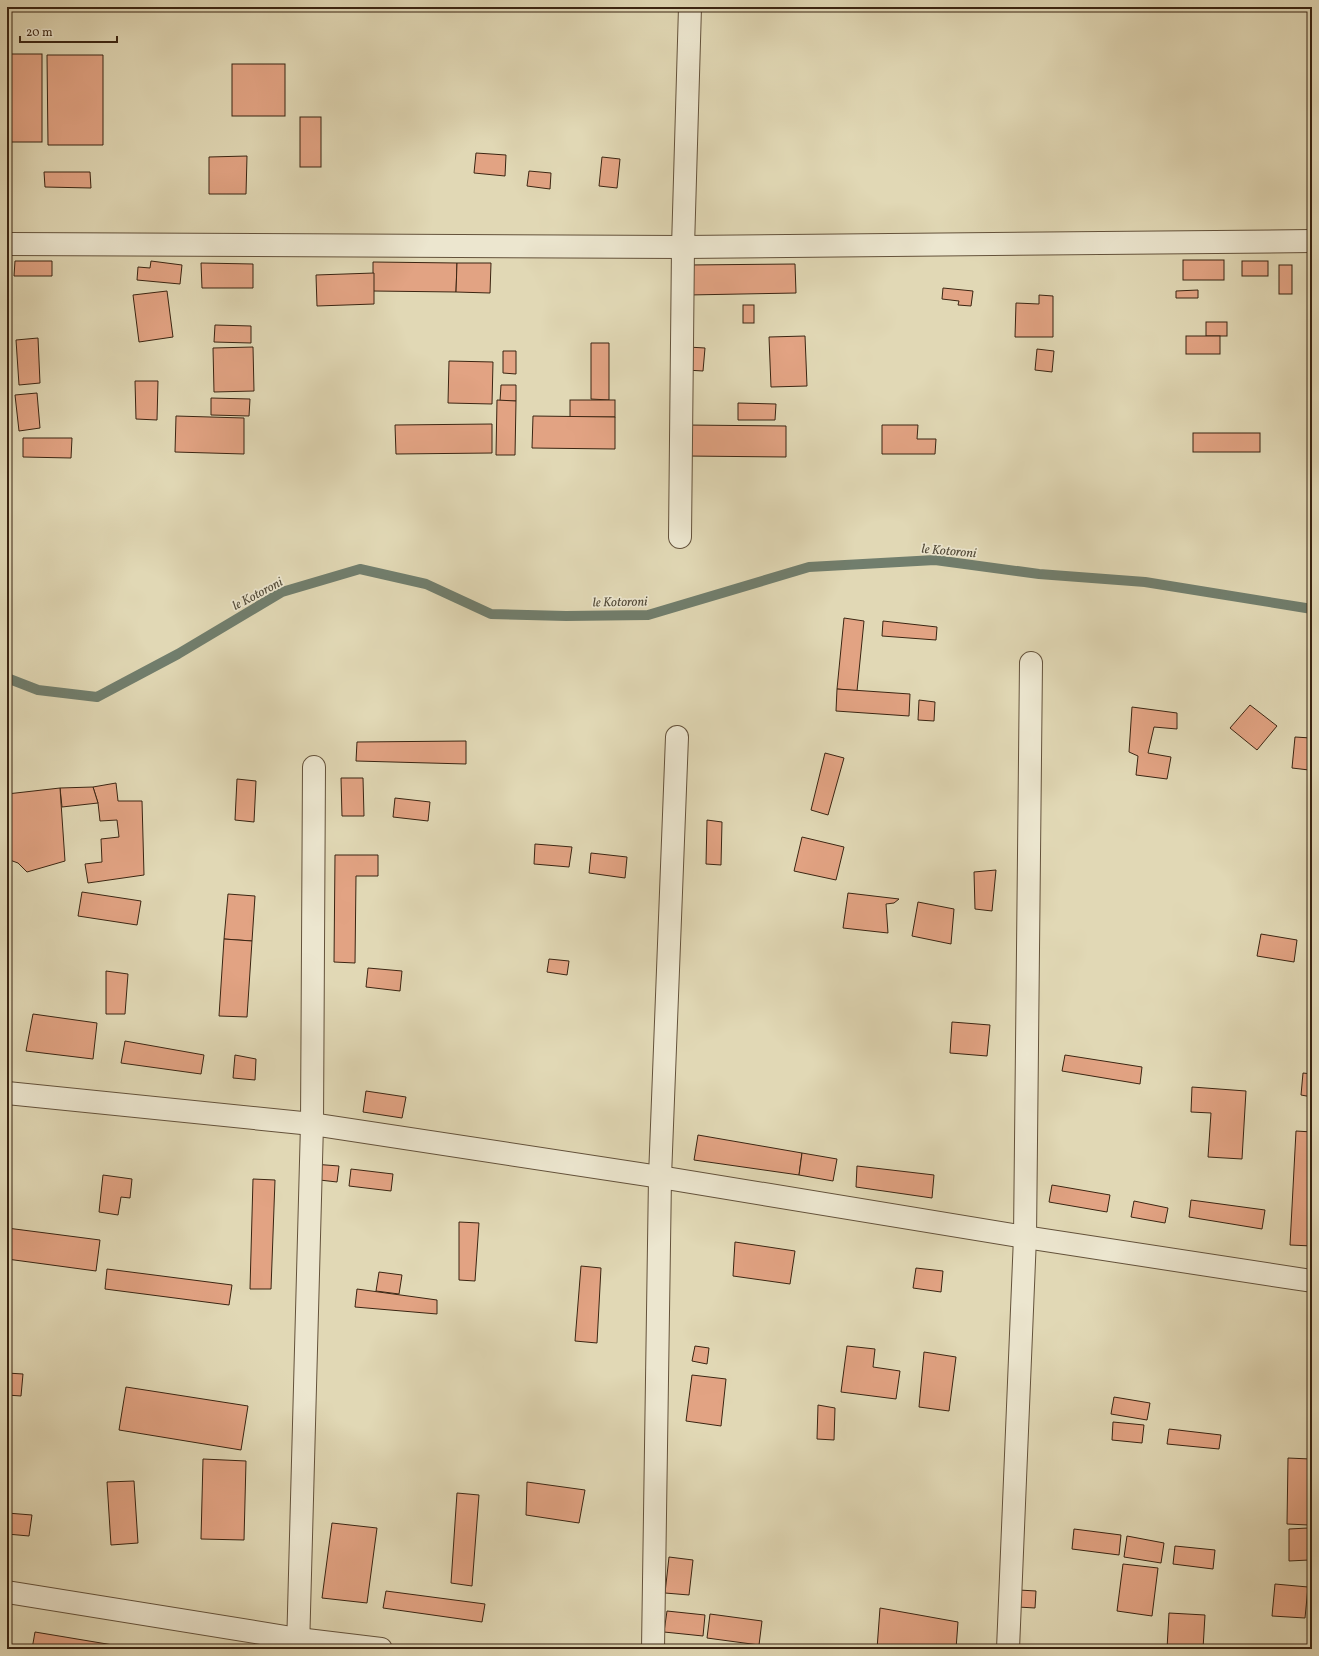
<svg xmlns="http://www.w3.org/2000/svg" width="1319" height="1656" viewBox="0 0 1319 1656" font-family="Vollkorn,serif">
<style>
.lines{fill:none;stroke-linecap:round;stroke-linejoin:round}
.stream{stroke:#717e6d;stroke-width:10}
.building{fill:#e2a383;stroke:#3b2512}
.street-casing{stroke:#64523b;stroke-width:24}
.street{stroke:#ece6cf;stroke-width:22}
.labels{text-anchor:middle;stroke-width:3.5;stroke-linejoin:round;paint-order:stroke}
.water-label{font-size:13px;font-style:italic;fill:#524a38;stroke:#ece6cf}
</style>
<rect width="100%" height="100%" fill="#e1d8b5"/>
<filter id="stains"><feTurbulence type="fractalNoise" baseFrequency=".005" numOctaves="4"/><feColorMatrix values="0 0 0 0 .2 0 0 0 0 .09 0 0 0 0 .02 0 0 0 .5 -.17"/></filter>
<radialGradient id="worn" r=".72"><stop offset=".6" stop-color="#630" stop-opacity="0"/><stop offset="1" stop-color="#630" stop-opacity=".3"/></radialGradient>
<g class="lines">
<!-- stream -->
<polyline class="stream" points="7,678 38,690 97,697 178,654 282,592 360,569 426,584 491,614 566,616 648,615 809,567 935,560 1039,574 1145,582 1312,609"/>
</g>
<!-- building -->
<g class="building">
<rect x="7" y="54" width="35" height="88"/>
<polygon points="47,55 103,55 103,145 48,145"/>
<rect x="232" y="64" width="53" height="52"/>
<rect x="300" y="117" width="21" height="50"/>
<rect x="7" y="153" width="1" height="35"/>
<polygon points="476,153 506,155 505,176 474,173"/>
<polygon points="247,156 246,194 209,194 209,157"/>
<polygon points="602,157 620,159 617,188 599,186"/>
<polygon points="529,171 551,173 550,189 527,186"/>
<polygon points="44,172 90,172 91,188 45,187"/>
<rect x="1183" y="260" width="41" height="20"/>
<polygon points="15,261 52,261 52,276 14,276"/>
<polygon points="151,261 182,265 180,284 137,280 138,267 150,268"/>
<rect x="1242" y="261" width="26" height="15"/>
<polygon points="373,262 457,263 456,292 373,291"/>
<polygon points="201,263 253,264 253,288 202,288"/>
<polygon points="457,263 491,263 490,293 456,292"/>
<polygon points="795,264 796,293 688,295 688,265"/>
<rect x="1279" y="265" width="13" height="29"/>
<polygon points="374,273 374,304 317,306 316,275"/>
<polygon points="943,288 973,291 971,306 958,305 959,301 942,299"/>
<polygon points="1198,290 1198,298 1176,298 1176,291"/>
<polygon points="167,291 173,337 139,342 133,295"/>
<polygon points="1039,295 1053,296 1053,337 1015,337 1016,303 1039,304"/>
<rect x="743" y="305" width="11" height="18"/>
<rect x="1206" y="322" width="21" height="14"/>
<polygon points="215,325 251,326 251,343 214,342"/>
<polygon points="805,336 807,386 771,387 769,337"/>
<rect x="1186" y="336" width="34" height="18"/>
<polygon points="38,338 40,383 19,385 16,340"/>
<polygon points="591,343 609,343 609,400 591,399"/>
<polygon points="253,347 254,391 214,392 213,348"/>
<polygon points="688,347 705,348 703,371 686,370"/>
<polygon points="1037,349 1054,351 1052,372 1035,370"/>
<polygon points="503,351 516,351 516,374 503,373"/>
<polygon points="449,361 493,362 492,404 448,403"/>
<polygon points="135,381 158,381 157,420 136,419"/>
<polygon points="501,385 516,385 516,401 500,401"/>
<polygon points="37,393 40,428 19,431 15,395"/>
<polygon points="211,398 250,399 249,416 211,415"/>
<polygon points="497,400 516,401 515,455 496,455"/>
<rect x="570" y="400" width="45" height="17"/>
<polygon points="738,403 776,404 775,420 738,420"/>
<polygon points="176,416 244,418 244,454 175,452"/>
<polygon points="533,416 615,417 615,449 532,448"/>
<polygon points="492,424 492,453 396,454 395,425"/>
<polygon points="686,425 786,426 786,457 686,456"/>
<polygon points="882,425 918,425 917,439 936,439 935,454 882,454"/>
<rect x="1193" y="433" width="67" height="19"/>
<polygon points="23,438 72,438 71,458 23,457"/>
<polygon points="844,618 864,621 857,691 837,689"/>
<polygon points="883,621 937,627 936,640 882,636"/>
<polygon points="837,689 910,694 909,716 836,711"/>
<polygon points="1310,698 1312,699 1312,715 1309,715"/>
<polygon points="919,700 935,702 934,721 918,720"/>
<polygon points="1250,705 1277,726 1257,750 1230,728"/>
<polygon points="1132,707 1177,713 1177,729 1154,727 1148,753 1171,757 1167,779 1136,775 1138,756 1129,752"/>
<polygon points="1295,737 1311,738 1309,770 1292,768"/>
<polygon points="466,741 466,764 356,761 357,742"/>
<polygon points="825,753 844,758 828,815 811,810"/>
<polygon points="341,778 363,778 364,816 342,816"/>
<polygon points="237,779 256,781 254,822 235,820"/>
<polygon points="116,783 118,801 142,801 144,875 88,883 85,864 102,862 101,839 119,837 117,820 100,821 98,803 93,787"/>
<polygon points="93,787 98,803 62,807 60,788"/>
<polygon points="60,788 65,861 27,872 18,863 7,859 7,794"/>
<polygon points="395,798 430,802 428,821 393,817"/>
<polygon points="707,820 722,822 721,865 706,864"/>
<polygon points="802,837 844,847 836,880 794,871"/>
<polygon points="535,844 572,847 569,867 534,864"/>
<polygon points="591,853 627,857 625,878 589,873"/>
<polygon points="335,855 378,855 378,876 356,876 355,963 334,962"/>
<polygon points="996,870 992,911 975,909 974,872"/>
<polygon points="82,892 141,901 137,925 78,916"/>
<polygon points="848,893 899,899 894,903 886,904 888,933 843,928"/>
<polygon points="228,894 255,896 252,941 224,939"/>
<polygon points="918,902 954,909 951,944 912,936"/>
<polygon points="1261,934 1297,940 1294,962 1257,956"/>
<polygon points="224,939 252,941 247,1017 219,1016"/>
<polygon points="549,959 569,961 567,975 547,972"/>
<polygon points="368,968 402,971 400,991 366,987"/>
<polygon points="106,971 128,974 125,1014 106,1014"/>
<polygon points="33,1014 97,1023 93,1059 26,1051"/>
<polygon points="952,1022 990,1025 987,1056 950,1053"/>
<polygon points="125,1041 204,1055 201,1074 121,1063"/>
<polygon points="235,1055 256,1059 255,1080 233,1078"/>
<polygon points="1065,1055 1142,1067 1140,1084 1062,1071"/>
<polygon points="1303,1073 1312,1074 1312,1097 1301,1095"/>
<polygon points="1192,1087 1246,1091 1242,1159 1208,1157 1211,1113 1191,1112"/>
<polygon points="366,1091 406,1097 402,1118 363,1112"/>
<polygon points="1296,1131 1312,1132 1312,1246 1290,1245"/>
<polygon points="698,1135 802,1153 799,1175 694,1160"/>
<polygon points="802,1153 837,1159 833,1181 799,1175"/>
<polygon points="313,1164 339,1166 337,1182 311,1179"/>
<polygon points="857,1166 934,1175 932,1198 856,1187"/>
<polygon points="351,1169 393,1174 391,1191 349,1186"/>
<polygon points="103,1175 132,1179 130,1198 121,1197 118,1215 99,1212"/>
<polygon points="253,1179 275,1180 271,1289 250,1289"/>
<polygon points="1052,1185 1110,1195 1107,1212 1049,1202"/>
<polygon points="1191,1200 1265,1210 1262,1229 1189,1217"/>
<polygon points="1134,1201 1168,1208 1165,1223 1131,1217"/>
<polygon points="459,1222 479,1223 475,1281 459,1280"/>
<polygon points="7,1228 100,1240 96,1271 7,1259"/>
<polygon points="735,1242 795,1251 790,1284 733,1276"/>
<polygon points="581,1266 601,1268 597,1343 575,1341"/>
<polygon points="916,1268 943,1271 941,1292 913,1288"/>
<polygon points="107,1269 232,1285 229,1305 105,1289"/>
<polygon points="379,1272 402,1275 399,1294 376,1291"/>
<polygon points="357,1289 437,1300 437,1314 355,1307"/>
<polygon points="695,1346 709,1348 707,1364 692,1361"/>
<polygon points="847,1346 875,1349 873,1367 900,1371 896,1399 841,1392"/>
<polygon points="924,1352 956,1357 949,1411 919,1407"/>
<polygon points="7,1373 23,1374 21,1396 7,1395"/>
<polygon points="692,1375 726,1379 721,1426 686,1421"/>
<polygon points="126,1387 248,1406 241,1450 119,1430"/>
<polygon points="1114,1397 1150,1403 1147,1420 1111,1414"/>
<polygon points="818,1405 835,1408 834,1440 817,1439"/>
<polygon points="1113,1422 1144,1425 1142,1443 1112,1440"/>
<polygon points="1169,1429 1221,1435 1219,1449 1167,1444"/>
<polygon points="1288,1458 1310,1459 1309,1525 1287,1524"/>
<polygon points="203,1459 246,1461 244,1540 201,1539"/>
<polygon points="134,1481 138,1543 111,1545 107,1482"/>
<polygon points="527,1482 585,1490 579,1523 526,1515"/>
<polygon points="457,1493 479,1495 472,1586 451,1583"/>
<polygon points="7,1513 32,1515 29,1536 7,1534"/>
<polygon points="332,1523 377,1528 367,1603 322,1598"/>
<polygon points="1308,1528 1309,1560 1289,1561 1289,1529"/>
<polygon points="1074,1529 1121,1535 1119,1555 1072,1549"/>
<polygon points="1127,1536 1164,1543 1161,1563 1124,1557"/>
<polygon points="1175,1546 1215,1550 1213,1569 1173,1564"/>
<polygon points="669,1557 693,1560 689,1595 665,1593"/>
<polygon points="1123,1564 1158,1568 1152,1616 1117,1611"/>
<polygon points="1275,1584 1308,1587 1305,1618 1272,1616"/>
<polygon points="1019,1590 1036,1591 1035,1608 1018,1607"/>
<polygon points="386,1591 485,1604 482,1622 383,1608"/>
<polygon points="880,1608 958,1622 956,1649 877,1649"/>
<polygon points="667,1611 705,1615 703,1636 664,1632"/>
<polygon points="1169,1613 1205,1615 1203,1649 1167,1649"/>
<polygon points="710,1614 762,1621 759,1645 707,1638"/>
<polygon points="35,1632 119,1646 119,1649 32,1649"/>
</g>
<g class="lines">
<defs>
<g id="street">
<polyline points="7,244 683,247 1312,241"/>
<polyline points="680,537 683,247 690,7"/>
<polyline points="7,1093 312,1124 660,1177 1025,1237 1312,1281"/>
<polyline points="7,1592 298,1639 381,1649"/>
<polyline points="298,1649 312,1124 314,767"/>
<polyline points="653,1649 660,1177 677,737"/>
<polyline points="1008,1649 1025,1237 1031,663"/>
</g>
</defs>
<!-- street casing -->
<use href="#street" class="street-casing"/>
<!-- street -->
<use href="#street" class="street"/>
</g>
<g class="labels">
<!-- water labels -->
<g class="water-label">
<text transform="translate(949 550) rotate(5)" y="5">le Kotoroni</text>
<text transform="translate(257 593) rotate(-28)" y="5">le Kotoroni</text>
<text transform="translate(620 601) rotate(-1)" y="5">le Kotoroni</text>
</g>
</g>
<!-- margin -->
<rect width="1319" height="1656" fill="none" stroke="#e1d8b5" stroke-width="24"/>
<rect x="8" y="8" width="1303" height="1640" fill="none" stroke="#3b2512" stroke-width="2"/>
<rect x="12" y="12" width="1295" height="1632" fill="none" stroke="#3b2512"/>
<!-- scale -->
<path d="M20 36v6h97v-6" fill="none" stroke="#3b2512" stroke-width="2"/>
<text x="26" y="36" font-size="12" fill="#3b2512" stroke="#ece6cf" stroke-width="3" paint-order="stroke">20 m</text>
<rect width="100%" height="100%" filter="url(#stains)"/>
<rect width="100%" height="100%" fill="url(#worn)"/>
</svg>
